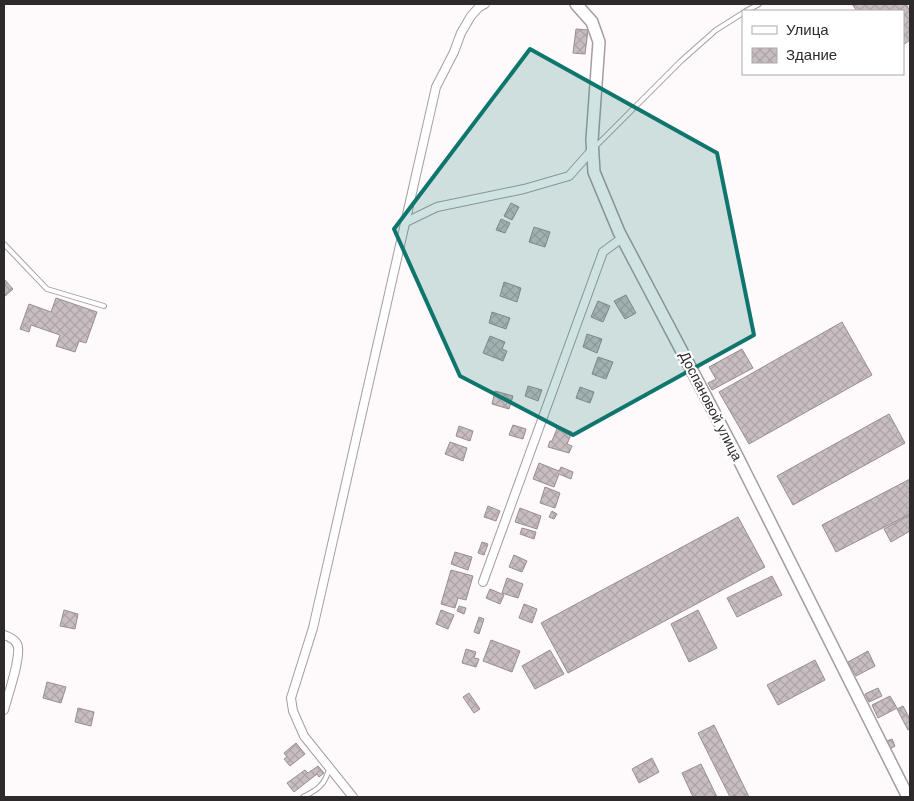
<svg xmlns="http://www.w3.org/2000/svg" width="914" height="801" viewBox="0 0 914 801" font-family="Helvetica,sans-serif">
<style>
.building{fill:url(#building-cross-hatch);stroke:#988e92}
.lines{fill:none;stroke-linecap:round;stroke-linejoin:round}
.lane-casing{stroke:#a69ca1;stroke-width:6}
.street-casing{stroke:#a69ca1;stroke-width:10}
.secondary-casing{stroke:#a69ca1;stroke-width:14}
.lane{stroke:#fff;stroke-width:4}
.street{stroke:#fff;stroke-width:8}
.secondary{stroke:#fff;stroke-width:11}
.marked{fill:#0f766e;fill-opacity:0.2;stroke:#0f766e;stroke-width:4;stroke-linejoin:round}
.labels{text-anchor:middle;stroke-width:4.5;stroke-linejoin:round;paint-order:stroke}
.street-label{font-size:14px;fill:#2e2a2c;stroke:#fff}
</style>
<defs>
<pattern id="building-cross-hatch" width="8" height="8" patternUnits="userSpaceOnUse" patternTransform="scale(1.25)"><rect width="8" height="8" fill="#c8bec2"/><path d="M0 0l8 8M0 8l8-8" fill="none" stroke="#aca3a7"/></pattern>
</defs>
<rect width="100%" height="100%" fill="#fef9fb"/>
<!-- building -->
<g class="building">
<polygon points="852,4 906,4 910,11 910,40 903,45 903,11 857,11"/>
<polygon points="576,29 588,30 585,54 573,53"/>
<polygon points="511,203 519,207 512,220 504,216"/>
<polygon points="501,219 510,223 505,233 496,230"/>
<polygon points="534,227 550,232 545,247 529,242"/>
<polygon points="4,279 13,289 4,297"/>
<polygon points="504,282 521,288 517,302 500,296"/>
<polygon points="626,295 636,313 625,319 614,301"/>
<polygon points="56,298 97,312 86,343 79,341 75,352 56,346 60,335 31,325 29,332 20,329 29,304 51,312"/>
<polygon points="598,301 610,306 603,322 591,317"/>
<polygon points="492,312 510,318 506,329 489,323"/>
<polygon points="842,322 872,375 749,444 719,392"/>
<polygon points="587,334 602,339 597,353 583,347"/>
<polygon points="490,336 505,342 502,349 507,351 503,361 483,353"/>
<polygon points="742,349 753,368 712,390 708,383 716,379 709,367"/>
<polygon points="598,357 613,362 606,379 592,374"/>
<polygon points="528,386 542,390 538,401 525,396"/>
<polygon points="580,387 594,392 590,403 576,398"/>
<polygon points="495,391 513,396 509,409 492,404"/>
<polygon points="889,414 905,443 793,505 777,476"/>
<polygon points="513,425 526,429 523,439 509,435"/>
<polygon points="459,426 473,431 470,441 456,436"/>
<polygon points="558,426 572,432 567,444 572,446 569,453 548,447 550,441 552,441"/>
<polygon points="450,442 467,448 463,461 445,454"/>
<polygon points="539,463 559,471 561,467 573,472 571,479 559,474 554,487 533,479"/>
<polygon points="910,479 910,514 836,552 822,525"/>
<polygon points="545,487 560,493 555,508 540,503"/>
<polygon points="488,506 500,511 496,521 484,517"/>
<polygon points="520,508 541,516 537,529 515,522"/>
<polygon points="552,511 557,514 554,519 549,517"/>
<polygon points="910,515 910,531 891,542 884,529"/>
<polygon points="738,517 765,567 568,673 541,623"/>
<polygon points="522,528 536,532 534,539 520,534"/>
<polygon points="482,542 488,544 484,555 478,553"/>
<polygon points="455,552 472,557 468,570 451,564"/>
<polygon points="514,555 527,561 522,572 509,567"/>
<polygon points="451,570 473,576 466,600 458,598 455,608 441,604"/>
<polygon points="772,576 782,595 737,617 727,598"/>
<polygon points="507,578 523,584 518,598 502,593"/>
<polygon points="490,589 504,595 500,604 486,598"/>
<polygon points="524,604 537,609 532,623 519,618"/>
<polygon points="459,606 466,608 464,614 457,611"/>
<polygon points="64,610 78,614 75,629 60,626"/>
<polygon points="441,610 454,615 448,629 436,624"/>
<polygon points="698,610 717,648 689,662 671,624"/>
<polygon points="479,617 484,619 479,634 474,632"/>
<polygon points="491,640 520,651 512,672 483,661"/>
<polygon points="466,649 476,652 474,658 479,659 476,667 462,663"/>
<polygon points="550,650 564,674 535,689 522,666"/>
<polygon points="868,651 875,666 856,676 848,662"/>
<polygon points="815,660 825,680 778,705 767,685"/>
<polygon points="47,682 66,687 61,703 43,698"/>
<polygon points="878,688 882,696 869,702 865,694"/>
<polygon points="469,693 480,709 474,713 463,697"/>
<polygon points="890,696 897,708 878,718 872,705"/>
<polygon points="903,706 910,719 910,729 908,730 897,709"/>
<polygon points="78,708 94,712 91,726 75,722"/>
<polygon points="714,725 749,797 736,797 735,795 730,797 698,733"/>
<polygon points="892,739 895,746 890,749 887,741"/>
<polygon points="296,743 305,754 290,766 284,759 287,757 284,753"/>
<polygon points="652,758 659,772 639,783 632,769"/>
<polygon points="701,764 717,797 693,797 682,773"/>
<polygon points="318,766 324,773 319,777 317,774 294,792 287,783 305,770 308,773"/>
</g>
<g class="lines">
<defs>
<g id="lane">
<polyline points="746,11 759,4"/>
<polyline points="595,147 681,61 716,30 743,13"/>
<polyline points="4,244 47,289 104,306"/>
<path d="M303,797c14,-7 22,-12 26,-28"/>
</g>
<g id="street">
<polyline points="406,222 437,207 524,189 569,176 593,149"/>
<polyline points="483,582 603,252 622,238"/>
<path d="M4,635c6,2 13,5 14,12 2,14 -10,48 -14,63"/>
<polyline points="353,797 304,736 293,711 291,698 313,628 436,87 454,52 461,33 471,16 479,7 485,4"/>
</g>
<polyline id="secondary" points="576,4 592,22 599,42 592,140 594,172 619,232 735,452 908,797"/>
</defs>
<!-- lane casing -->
<use href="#lane" class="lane-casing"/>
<!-- street casing -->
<use href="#street" class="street-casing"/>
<!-- secondary casing -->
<use href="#secondary" class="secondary-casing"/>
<!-- lane -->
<use href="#lane" class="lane"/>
<!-- street -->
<use href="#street" class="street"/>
<!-- secondary -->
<use href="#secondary" class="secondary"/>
</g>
<!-- marked area -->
<path class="marked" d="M530,49l187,104 37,182 -181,100 -113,-59 -66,-147z"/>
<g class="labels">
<!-- street labels -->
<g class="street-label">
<text transform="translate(711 406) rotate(63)" y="5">Доспановой улица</text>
</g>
</g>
<!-- border -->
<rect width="914" height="801" fill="none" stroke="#2e2a2c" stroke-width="10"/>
<!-- legend -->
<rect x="742" y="10" width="162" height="65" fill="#ffffff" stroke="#abaaab"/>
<rect x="752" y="26" width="25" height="8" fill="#ffffff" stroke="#abaaab"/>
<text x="786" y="35" font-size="15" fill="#2e2a2c">Улица</text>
<rect x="752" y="48" width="25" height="15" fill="url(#building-cross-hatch)" stroke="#abaaab"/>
<text x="786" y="60" font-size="15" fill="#2e2a2c">Здание</text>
</svg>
